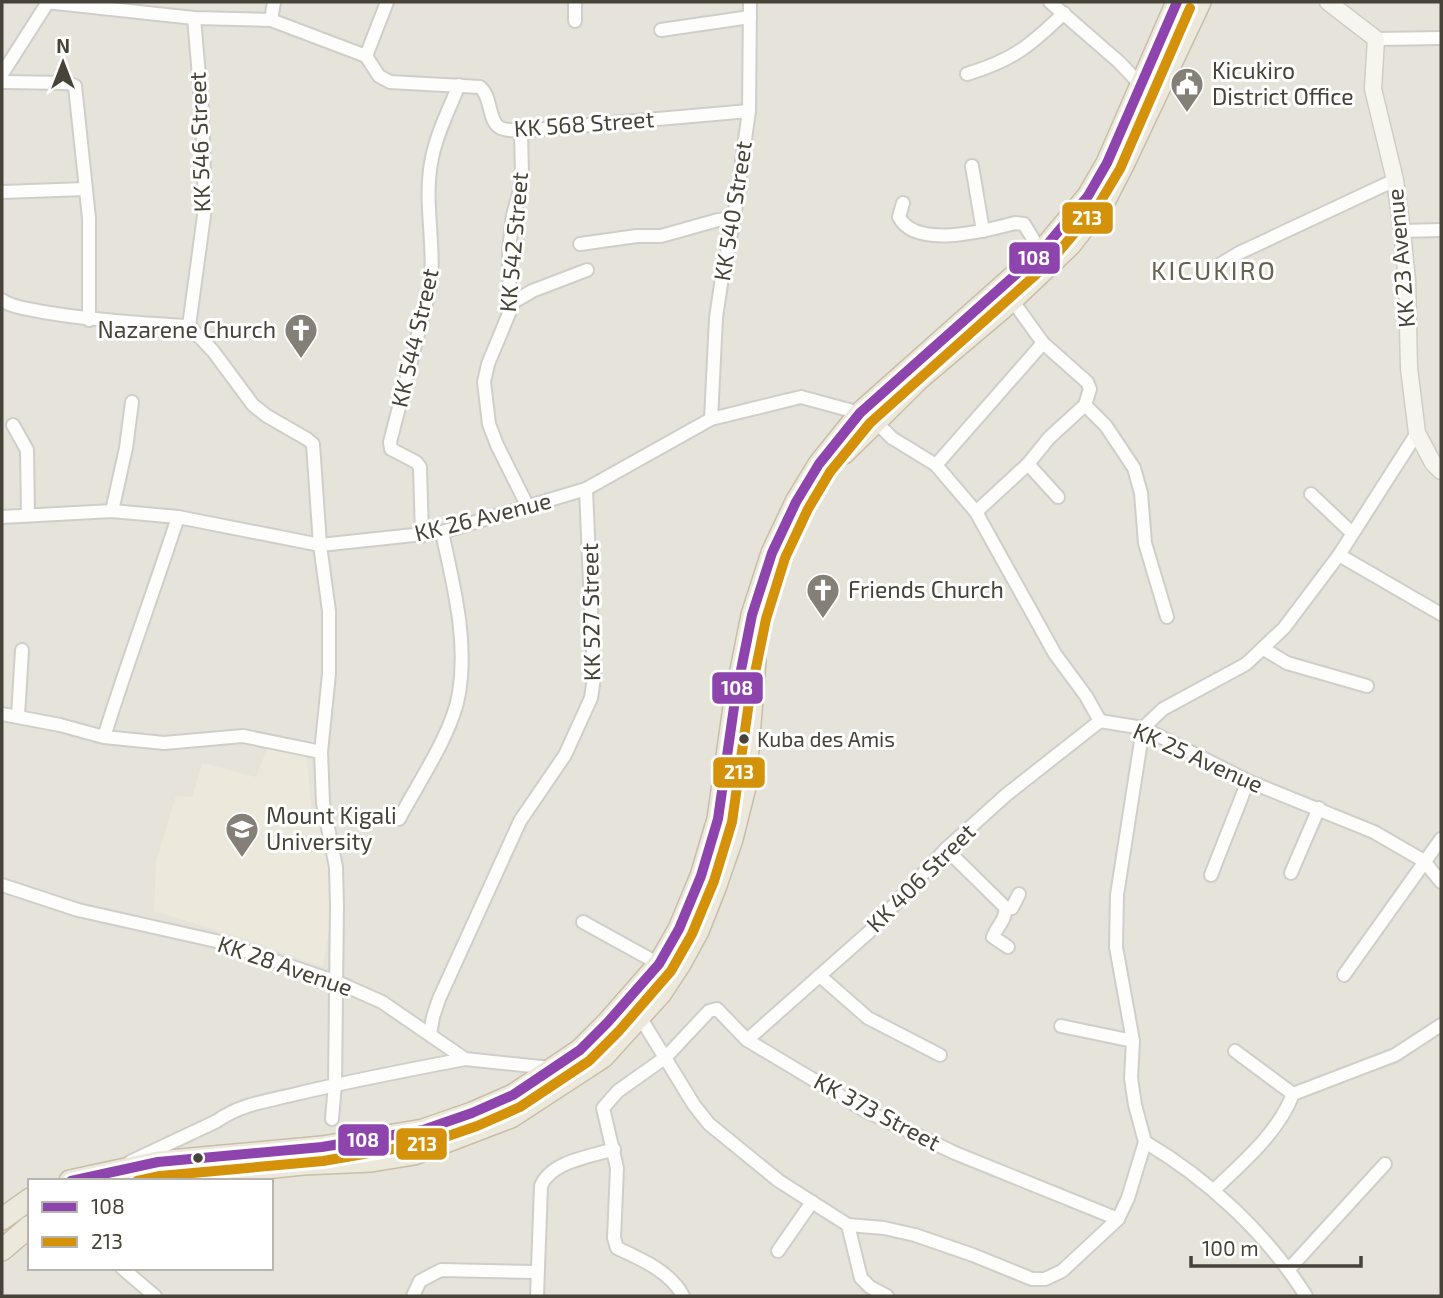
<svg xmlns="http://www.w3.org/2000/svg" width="1443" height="1298" viewBox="0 0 1443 1298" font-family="'Exo 2',sans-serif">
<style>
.residential{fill:#e5e3da;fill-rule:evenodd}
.education{fill:#ece9dc}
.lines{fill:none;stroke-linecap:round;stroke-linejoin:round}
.street-casing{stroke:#d0ceca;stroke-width:16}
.secondary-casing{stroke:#d0cec3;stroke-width:19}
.highway-casing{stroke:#c8bea9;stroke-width:24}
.street{stroke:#fdfdfc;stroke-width:12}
.secondary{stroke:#f7f5f0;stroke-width:16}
.highway{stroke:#ece8db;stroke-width:21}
.bus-1-casing{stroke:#fff;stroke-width:16}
.bus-2-casing{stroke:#fff;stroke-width:16}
.bus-1{stroke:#8e44ad;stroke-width:10}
.bus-2{stroke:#d4920b;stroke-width:10}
.bus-dot{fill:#484338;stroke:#fff;stroke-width:2.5}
.labels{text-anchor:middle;stroke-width:6;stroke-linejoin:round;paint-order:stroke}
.bus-label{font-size:21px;fill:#484338;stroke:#fff;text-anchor:start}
.poi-label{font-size:23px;fill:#484338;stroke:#fff;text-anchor:start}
.street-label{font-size:23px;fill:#484338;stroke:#fff}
.quarter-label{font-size:26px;letter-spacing:2px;fill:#6a6150;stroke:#fff}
.line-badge{stroke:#fff;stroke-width:2.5}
.badge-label{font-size:19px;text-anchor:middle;font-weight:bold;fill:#fff}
</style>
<rect width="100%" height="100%" fill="#f2f1ec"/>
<!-- residential -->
<path class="residential" d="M2,2h1439v1294h-1439zM30,1181h241v87h-241z"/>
<!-- education -->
<polygon class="education" points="268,746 307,756 312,819 319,824 327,856 331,918 323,967 242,938 154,911 156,862 176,796 192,797 202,763 256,777"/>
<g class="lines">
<defs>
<g id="street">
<path d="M46,2l148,16 77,2 95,36 13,20 11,6 90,5c12,10 8,33 19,40 5,4 16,3 22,4l228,-20"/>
<polyline points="575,2 575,21"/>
<polyline points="1050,2 1119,62 1141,85"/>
<polyline points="194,18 202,111 205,208 189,326 213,351 253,405 267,416 307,439 313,444 320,545 329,611 329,674 321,752"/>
<polyline points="271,20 274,2"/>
<polyline points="661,30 750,17"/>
<polyline points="1376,39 1441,38"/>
<polyline points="366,56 387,2"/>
<polyline points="2,74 48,2"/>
<path d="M967,74c46,-14 63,-28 97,-61"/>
<polyline points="2,82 68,83 75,86 89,218 89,320"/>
<polyline points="521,131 522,175 519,193 513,215 509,250 510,311 488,364 484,382 489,424 497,445 528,507"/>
<polyline points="972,166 983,231"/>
<polyline points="2,192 85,189"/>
<path d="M903,203l-4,14c17,33 89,13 116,6l9,1 17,28"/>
<polyline points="1402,231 1441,230"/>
<polyline points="580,244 637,236 661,236 718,220 734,218"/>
<polyline points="1219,265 1239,253 1395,180"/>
<path d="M2,300c11,8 28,9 41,12 48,8 96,11 146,14"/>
<polyline points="510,304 532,291 587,270"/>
<polyline points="1085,405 1106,426 1134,468 1141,493 1145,543 1167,617"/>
<polyline points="711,419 716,318 721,284 734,218 749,111 750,2"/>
<polyline points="875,421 892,438 936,465 976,512 1055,654 1086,696 1100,721 1143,728 1248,781 1374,832 1424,861 1441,882"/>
<polyline points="13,425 27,450 28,515"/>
<polyline points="1028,464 1058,497"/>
<polyline points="936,465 1043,343"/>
<polyline points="1311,494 1352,533"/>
<polyline points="112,511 126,448 132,402"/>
<polyline points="976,512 1028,464 1049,438 1085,405 1090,389 1087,382 1043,343 1012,300"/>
<polyline points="2,517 112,511 178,517 320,545 442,532 586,489 711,419 801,397 860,413"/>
<path d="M422,536l-2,-69 -4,-5 -25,-13 -1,-7 41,-158c4,-42 -8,-85 1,-126 5,-25 17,-49 27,-73"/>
<polyline points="1339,555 1441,614"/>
<polyline points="1264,649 1287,663 1367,686"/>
<polyline points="2,714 60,725 104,737 164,743 243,736 321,752 323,803 336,867 337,905 335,1084 332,1119"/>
<polyline points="18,716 22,650"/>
<path d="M104,737c23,-74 50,-146 74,-220"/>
<path d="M399,819c19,-36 54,-87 60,-126 9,-54 -6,-109 -17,-161"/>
<path d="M946,849l59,58c2,12 -8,19 -12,30l15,10"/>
<polyline points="1291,873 1319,808"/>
<polyline points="1211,875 1248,781"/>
<polyline points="2,885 78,910 216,941 337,982 382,1002 465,1059 551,1068"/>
<polyline points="1006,909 1012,908 1019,894"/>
<polyline points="583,922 659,964"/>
<polyline points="1344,975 1441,839"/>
<polyline points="820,976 868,1018 940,1055"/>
<polyline points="640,1017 694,1105 709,1124 779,1181 848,1225 861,1278 870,1287 887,1296"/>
<polyline points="1061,1026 1133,1041"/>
<polyline points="430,1034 433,1017 439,999 520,821 565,755 591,698 594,678 586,489"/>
<polyline points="747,1040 869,932 946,849 1006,795 1100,721"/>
<polyline points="1235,1051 1293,1094"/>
<path d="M1145,1142c63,37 122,92 161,154"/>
<path d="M130,1162l87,-41c22,-16 49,-20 75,-26 57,-14 115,-25 173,-36"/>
<path d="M1214,1190c30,-29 64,-57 79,-96l102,-39 46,-30"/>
<polyline points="848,1225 884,1228 915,1235 973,1255 1032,1279 1045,1279 1062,1271 1118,1219 1128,1198 1145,1142 1135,1105 1131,1078 1133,1041 1116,947 1117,895 1143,728 1163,709 1246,664 1284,628 1339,555 1417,433"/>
<polyline points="778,1251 812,1202"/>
<polyline points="122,1268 155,1296"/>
<polyline points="1289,1269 1385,1164"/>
<polyline points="413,1296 420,1281 441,1270 537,1272"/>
<path d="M537,1296l4,-110c10,-25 49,-29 73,-37"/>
<path d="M683,1296c-12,-24 -42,-37 -66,-48l-3,-10 3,-70 -14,-60 15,-17 48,-34 43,-46 8,-2 30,31 117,70 91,43 163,66"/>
</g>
<polyline id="secondary" points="1328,2 1376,39 1373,89 1395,180 1402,231 1407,280 1409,368 1417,433 1433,463 1441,471"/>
<g id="highway">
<polyline points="844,453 920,378 1012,300 1070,245 1105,200 1123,165 1200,2"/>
<polyline points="70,1181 158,1162 322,1147 423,1130 472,1113 513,1095 580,1050 608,1022 659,964 679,929 701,876 718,819 735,700 752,615 772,553 796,502 819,464 860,413 1041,252 1088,196 1107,163 1177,2"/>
<polyline points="144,1181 303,1164 371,1161 414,1154 511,1117 603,1057 661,993 680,964 698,931 715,888 732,839 745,787 755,661"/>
<polyline points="2,1219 30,1199"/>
<polyline points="2,1250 30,1226"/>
</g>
</defs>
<!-- street casing -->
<use href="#street" class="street-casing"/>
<!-- secondary casing -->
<use href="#secondary" class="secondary-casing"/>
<!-- highway casing -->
<use href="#highway" class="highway-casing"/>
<!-- street -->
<use href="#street" class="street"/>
<!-- secondary -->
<use href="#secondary" class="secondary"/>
<!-- highway -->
<use href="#highway" class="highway"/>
<defs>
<polyline id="bus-1" points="71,1181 158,1162 322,1147 423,1130 472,1113 513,1095 580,1050 608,1022 659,964 679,929 701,876 718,819 735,700 752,615 772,553 796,502 819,464 860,413 1041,252 1088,196 1107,163 1177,2"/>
<polyline id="bus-2" points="137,1181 160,1176 323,1161 428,1143 477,1126 520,1107 589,1061 619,1031 671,971 692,934 714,881 732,822 749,702 766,619 785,558 808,509 830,472 870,423 1050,262 1099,204 1120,169 1190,8"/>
</defs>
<!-- bus-1 casing -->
<use href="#bus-1" class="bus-1-casing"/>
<!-- bus-2 casing -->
<use href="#bus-2" class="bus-2-casing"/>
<!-- bus-1 -->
<use href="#bus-1" class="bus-1"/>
<!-- bus-2 -->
<use href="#bus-2" class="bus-2"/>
</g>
<!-- icons -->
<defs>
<symbol id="civic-pin" viewBox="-11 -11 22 30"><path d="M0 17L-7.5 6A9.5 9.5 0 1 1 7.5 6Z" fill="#848077" stroke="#fff"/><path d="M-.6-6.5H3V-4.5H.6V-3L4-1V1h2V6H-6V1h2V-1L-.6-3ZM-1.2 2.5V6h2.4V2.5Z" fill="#fff"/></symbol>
<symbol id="church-pin" viewBox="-11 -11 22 30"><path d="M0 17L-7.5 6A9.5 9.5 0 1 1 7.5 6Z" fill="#848077" stroke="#fff"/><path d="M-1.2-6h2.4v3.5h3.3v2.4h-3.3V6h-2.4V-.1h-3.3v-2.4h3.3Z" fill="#fff"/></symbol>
<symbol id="university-pin" viewBox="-11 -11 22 30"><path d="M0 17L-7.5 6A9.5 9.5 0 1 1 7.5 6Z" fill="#848077" stroke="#fff"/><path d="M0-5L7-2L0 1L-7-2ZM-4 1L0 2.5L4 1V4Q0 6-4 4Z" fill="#fff"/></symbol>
</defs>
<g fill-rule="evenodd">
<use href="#civic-pin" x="1168" y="65" width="38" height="52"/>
<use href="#church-pin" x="282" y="311" width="38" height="52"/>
<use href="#church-pin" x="804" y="571" width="38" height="52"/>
<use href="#university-pin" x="223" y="810" width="38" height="52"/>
</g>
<!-- markers -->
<g class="bus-dot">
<circle cx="744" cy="739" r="6"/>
<circle cx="198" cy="1158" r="6"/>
</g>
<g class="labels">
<!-- bus labels -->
<g class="bus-label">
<text x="757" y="747">Kuba des Amis</text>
</g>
<!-- poi labels -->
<g class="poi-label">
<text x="1212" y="79">Kicukiro<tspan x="1212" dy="26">District Office</tspan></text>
<text x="276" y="338" text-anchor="end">Nazarene Church</text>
<text x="848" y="598">Friends Church</text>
<text x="266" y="824">Mount Kigali<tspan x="266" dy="26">University</tspan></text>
</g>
<!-- street labels -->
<g class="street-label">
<text transform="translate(584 124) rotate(-4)" y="8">KK 568 Street</text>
<text transform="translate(200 142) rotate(-92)" y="8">KK 546 Street</text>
<text transform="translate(733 211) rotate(-81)" y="8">KK 540 Street</text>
<text transform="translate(514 242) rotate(-85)" y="8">KK 542 Street</text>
<text transform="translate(1401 258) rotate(-95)" y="8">KK 23 Avenue</text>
<text transform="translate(415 338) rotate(-77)" y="8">KK 544 Street</text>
<text transform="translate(483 517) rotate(-14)" y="8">KK 26 Avenue</text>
<text transform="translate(591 612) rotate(-91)" y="8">KK 527 Street</text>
<text transform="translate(1198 758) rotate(24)" y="8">KK 25 Avenue</text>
<text transform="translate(921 878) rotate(-45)" y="8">KK 406 Street</text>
<text transform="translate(285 966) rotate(19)" y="8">KK 28 Avenue</text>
<text transform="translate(877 1112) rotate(28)" y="8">KK 373 Street</text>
</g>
<!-- quarter labels -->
<g class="quarter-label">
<text x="1214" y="280">KICUKIRO</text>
</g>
</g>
<g class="line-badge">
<rect x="1061" y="201" width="53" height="34" rx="7" fill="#d4920b"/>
<rect x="1008" y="241" width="53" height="34" rx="7" fill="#8e44ad"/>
<rect x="711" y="671" width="53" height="34" rx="7" fill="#8e44ad"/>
<rect x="712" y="756" width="54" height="33" rx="7" fill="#d4920b"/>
<rect x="337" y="1123" width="53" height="34" rx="7" fill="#8e44ad"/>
<rect x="395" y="1127" width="53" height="34" rx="7" fill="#d4920b"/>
</g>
<g class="badge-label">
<text x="1087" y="225">213</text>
<text x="1034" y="265">108</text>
<text x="737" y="695">108</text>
<text x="739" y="779">213</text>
<text x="363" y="1147">108</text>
<text x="422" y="1151">213</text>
</g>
<!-- border -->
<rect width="1443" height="1298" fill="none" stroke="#484338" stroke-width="7"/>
<!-- legend -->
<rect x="28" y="1179" width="245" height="91" fill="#ffffff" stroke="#b6b4af" stroke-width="2"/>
<rect x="42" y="1202" width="35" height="10" fill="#8e44ad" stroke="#b6b4af" stroke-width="2"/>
<text x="91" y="1214" font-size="21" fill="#484338">108</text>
<rect x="42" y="1237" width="35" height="10" fill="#d4920b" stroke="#b6b4af" stroke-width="2"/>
<text x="91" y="1249" font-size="21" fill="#484338">213</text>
<!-- north arrow -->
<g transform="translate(63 63)" stroke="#ffffff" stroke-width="5" paint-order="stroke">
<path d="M0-5L12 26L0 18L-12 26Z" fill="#484338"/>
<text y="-10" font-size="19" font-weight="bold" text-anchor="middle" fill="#484338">N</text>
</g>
<!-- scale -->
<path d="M1191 1256v10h170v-10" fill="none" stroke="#484338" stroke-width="3.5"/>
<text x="1202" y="1256" font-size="21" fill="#484338" stroke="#ffffff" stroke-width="5" paint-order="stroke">100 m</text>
</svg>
